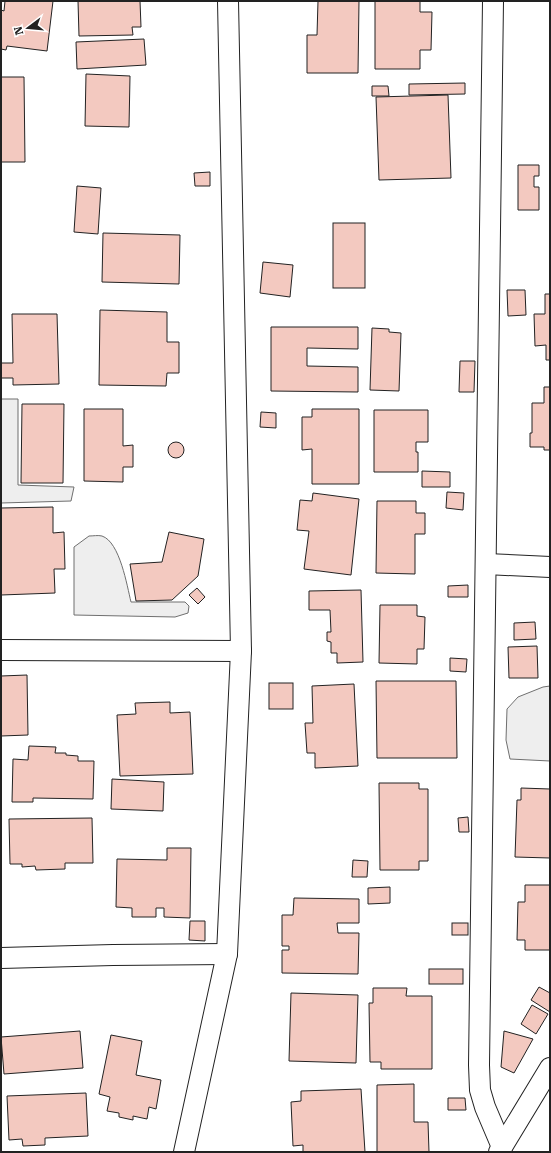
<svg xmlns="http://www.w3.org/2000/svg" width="551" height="1153" viewBox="0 0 551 1153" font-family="'Roboto Serif',serif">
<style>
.green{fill:#eee;stroke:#6f6f6f}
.building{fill:#f3c9c0;stroke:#222}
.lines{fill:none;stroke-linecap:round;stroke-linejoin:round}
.minor-casing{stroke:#222;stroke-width:22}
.minor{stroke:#fff;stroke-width:20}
</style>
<rect width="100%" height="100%" fill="#fff"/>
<!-- green -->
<g class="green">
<polygon points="1,399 18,399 18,485 74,487 71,501 1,503"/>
<path d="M89,536c4,0 9,-1 13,0 18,6 25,50 29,66h54l4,4 -1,7 -13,4 -101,-2v-68z"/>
<polygon points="550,686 550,761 510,759 506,740 507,709 518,697 543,687"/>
</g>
<!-- building -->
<g class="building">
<polygon points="5,1 53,1 47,51 7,46 6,50 1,49 1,10 4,11"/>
<polygon points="78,1 140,1 141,27 132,27 133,35 79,36"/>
<polygon points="318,1 359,1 358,73 307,73 307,35 317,35"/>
<polygon points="375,1 420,1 420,12 432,12 431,50 420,50 420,69 375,69"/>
<polygon points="144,39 146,65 77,69 76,42"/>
<polygon points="86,74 130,76 129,127 85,126"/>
<polygon points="1,77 24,77 25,162 1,162"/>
<polygon points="465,83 465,94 409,95 409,84"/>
<polygon points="372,86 388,86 389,96 372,96"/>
<polygon points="448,95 451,178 379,180 376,97"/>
<polygon points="518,165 539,165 539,176 534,176 534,187 539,187 539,210 518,210"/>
<polygon points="210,172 210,186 195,186 194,173"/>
<polygon points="77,186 101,188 98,234 74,232"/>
<rect x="333" y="223" width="32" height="65"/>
<polygon points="103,233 180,235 179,284 102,282"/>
<polygon points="263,262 293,265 290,297 260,293"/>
<polygon points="507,290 525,290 526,315 508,316"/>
<polygon points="545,294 550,294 550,360 546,360 546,345 535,346 534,314 545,314"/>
<polygon points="100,310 167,312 167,342 179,342 179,373 167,373 166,386 99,385"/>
<polygon points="12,314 57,314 59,384 13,385 13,378 1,378 1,363 13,363"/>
<polygon points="271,327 358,327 358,349 307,348 307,366 358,367 358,392 271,391"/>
<polygon points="372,328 389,329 389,332 401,333 399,391 370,390"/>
<polygon points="460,361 475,361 474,392 459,392"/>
<polygon points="544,387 550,387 550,450 544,450 544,447 530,447 530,433 532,433 532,403 544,403"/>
<polygon points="22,404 64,404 63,483 21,483"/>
<polygon points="84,409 123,409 123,446 133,445 133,467 123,467 123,482 84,481"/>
<polygon points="312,409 359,409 359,484 312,484 312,449 302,450 302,417 312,417"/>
<polygon points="374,410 428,410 428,442 416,442 416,452 418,452 418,472 374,472"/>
<polygon points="261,412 276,413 276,428 260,427"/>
<circle cx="176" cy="450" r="8"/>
<polygon points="422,471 450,472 450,487 422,487"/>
<polygon points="447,492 464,493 463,510 446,508"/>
<polygon points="313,493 359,499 351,575 304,569 309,531 297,530 300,500 312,501"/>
<polygon points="377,501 416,501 416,513 425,513 425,534 415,534 415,574 376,573"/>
<polygon points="53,507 53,533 64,532 65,569 54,569 55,593 1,595 1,508"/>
<polygon points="169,532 204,539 198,576 172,600 136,601 130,564 162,562"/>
<polygon points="468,585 468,597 448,597 448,586"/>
<polygon points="197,588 205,597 198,604 189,595"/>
<polygon points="361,590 363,662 337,663 337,653 331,653 331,642 327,641 327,632 331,632 330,610 309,610 309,591"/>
<polygon points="380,605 417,605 417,616 425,617 424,649 417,649 417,664 379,663"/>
<polygon points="535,622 536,639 514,640 514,623"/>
<polygon points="537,646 538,678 509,678 508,647"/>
<polygon points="450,658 467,659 466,672 450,671"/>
<polygon points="27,675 28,735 1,736 1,676"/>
<polygon points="376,681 456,681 457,758 377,758"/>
<rect x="269" y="683" width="24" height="26"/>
<polygon points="354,684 358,766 315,768 315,753 307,753 305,723 313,723 312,686"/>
<polygon points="170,702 170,713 190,712 193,774 120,776 117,715 136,714 135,703"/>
<polygon points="29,746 56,747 55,753 66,753 66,755 78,756 78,761 94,761 93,799 33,798 33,802 12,802 13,759 28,760"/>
<polygon points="112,779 164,782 163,811 111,809"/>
<polygon points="379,783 419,783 419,789 428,789 428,861 419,861 419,870 380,870"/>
<polygon points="521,788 550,789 550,858 515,857 517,800 521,800"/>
<polygon points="468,817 469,832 459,832 458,818"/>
<polygon points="92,818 93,863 65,863 65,869 36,870 35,866 22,867 22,864 10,864 9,819"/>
<polygon points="167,848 191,848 190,918 164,917 164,908 156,908 156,917 132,917 132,908 116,907 117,859 167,860"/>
<polygon points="353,860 368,861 367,877 352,877"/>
<polygon points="525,885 550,885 550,950 525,950 525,940 517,940 518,902 525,902"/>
<polygon points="390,887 390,903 368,904 368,888"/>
<polygon points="294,898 359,899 359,923 337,923 338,933 359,933 358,974 282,973 282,950 289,950 289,946 282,946 282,915 293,915"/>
<polygon points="190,921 205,921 205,941 189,940"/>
<rect x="452" y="923" width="16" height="12"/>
<rect x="429" y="969" width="34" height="15"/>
<polygon points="539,987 550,993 550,1012 531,1000"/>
<polygon points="373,988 407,988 406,996 432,996 432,1069 381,1069 381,1062 370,1062 369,1003 373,1003"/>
<polygon points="291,993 358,995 356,1063 289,1061"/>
<polygon points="532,1005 548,1014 536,1034 521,1024"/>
<polygon points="80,1031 83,1068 4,1074 1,1037"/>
<polygon points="504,1031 533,1039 514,1073 501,1067"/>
<polygon points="111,1035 142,1041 136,1075 161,1080 156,1109 149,1107 147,1119 133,1116 133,1120 119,1117 119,1113 107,1111 110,1097 99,1094"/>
<polygon points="414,1084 414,1122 428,1122 429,1152 377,1152 377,1085"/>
<polygon points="361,1089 365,1152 303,1152 303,1145 293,1146 291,1102 301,1101 301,1091"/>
<polygon points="86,1093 88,1136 45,1138 45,1145 23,1146 22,1139 9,1140 7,1096"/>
<polygon points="448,1098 465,1098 466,1110 448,1110"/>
</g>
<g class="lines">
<defs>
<g id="minor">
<polyline points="493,1 479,1065 480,1090 485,1107 502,1147"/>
<polyline points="486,564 550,567"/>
<polyline points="1,650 241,651"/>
<polyline points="1,958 113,955 227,954"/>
<polyline points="184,1152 227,954 241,651 228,1"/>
<polyline points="499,1152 550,1068"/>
</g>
</defs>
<!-- minor casing -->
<use href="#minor" class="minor-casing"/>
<!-- minor -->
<use href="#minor" class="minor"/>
</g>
<!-- border -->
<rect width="551" height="1153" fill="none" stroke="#222222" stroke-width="4"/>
<!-- north arrow -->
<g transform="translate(28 28) rotate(254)" stroke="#ffffff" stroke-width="3" paint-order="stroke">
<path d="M0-3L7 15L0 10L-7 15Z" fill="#222222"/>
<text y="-6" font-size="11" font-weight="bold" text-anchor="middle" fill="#222222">N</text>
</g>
</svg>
